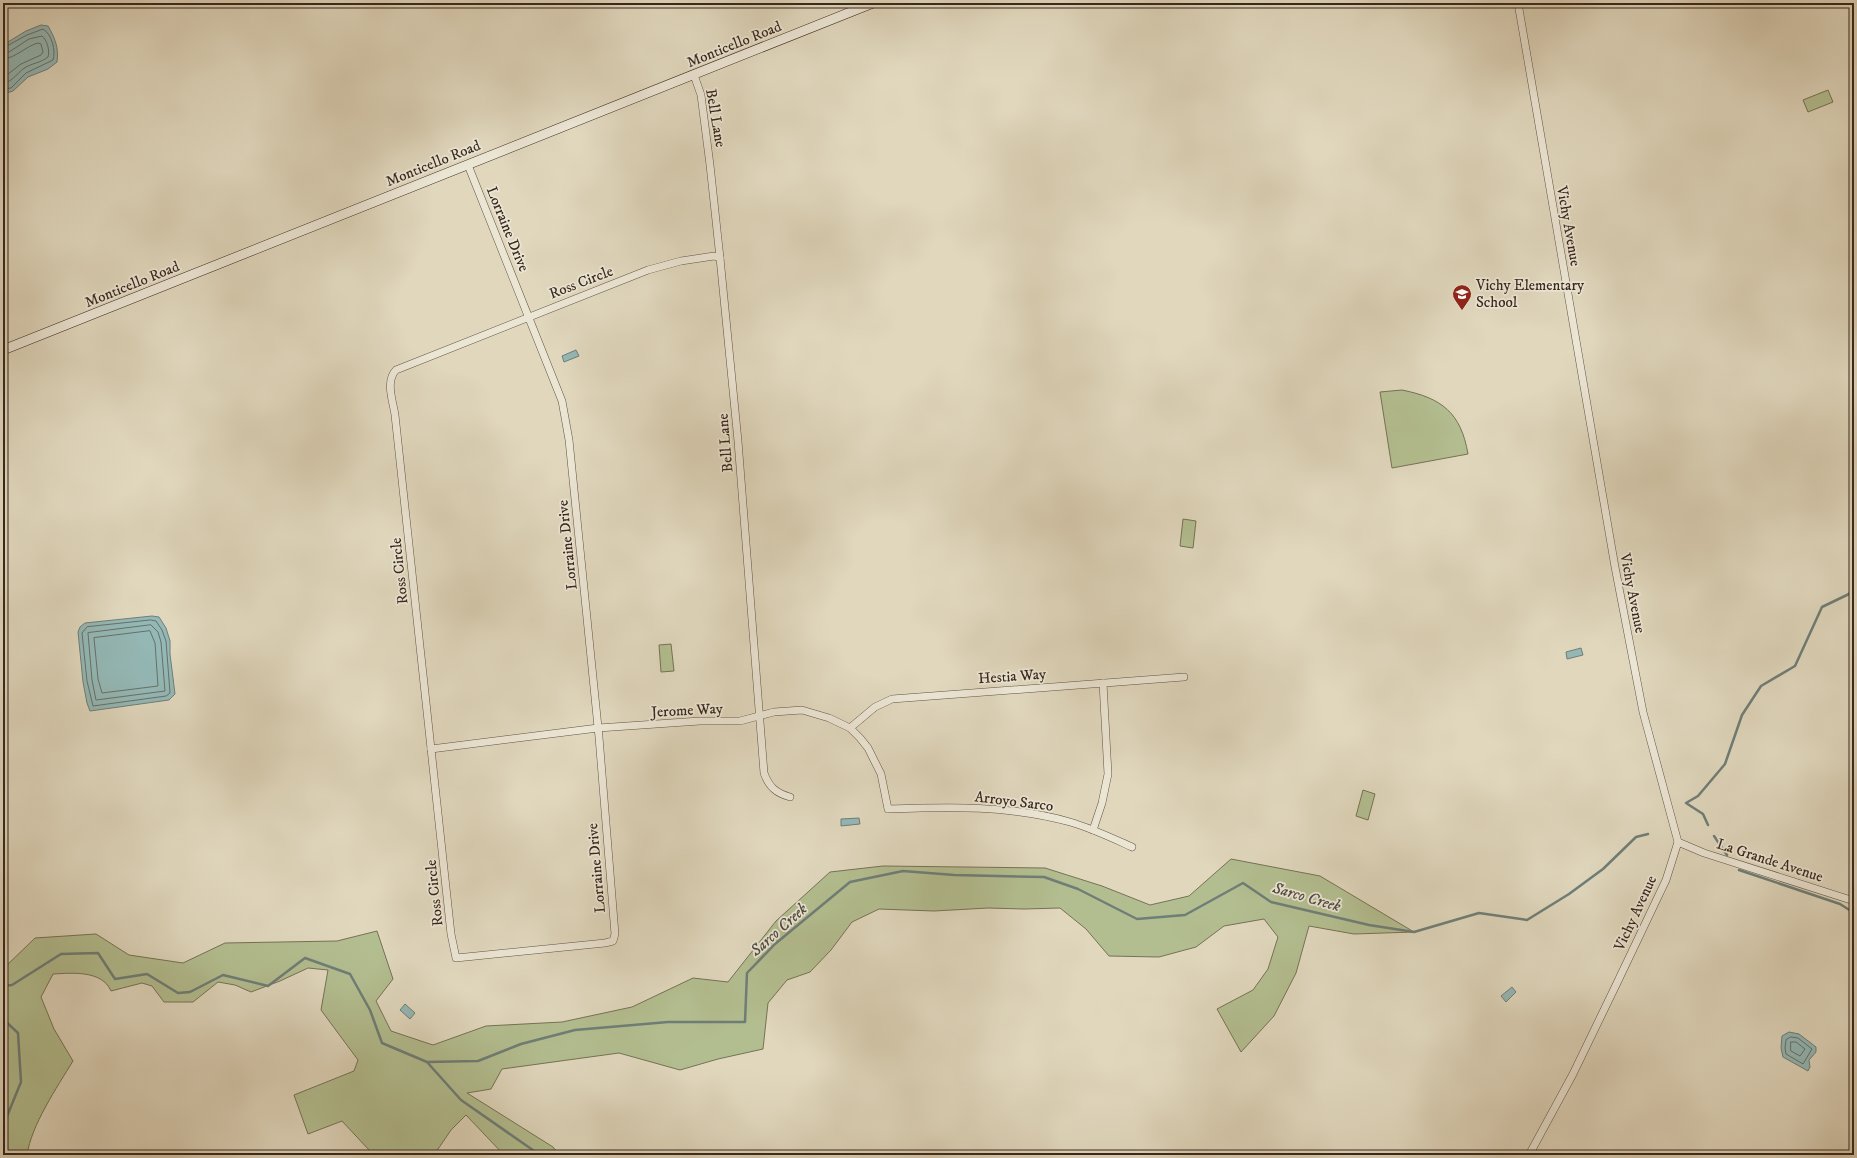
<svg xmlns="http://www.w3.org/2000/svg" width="1857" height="1158" viewBox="0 0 1857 1158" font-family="'IM FELL DW Pica',serif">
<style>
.green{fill:#b3be90;stroke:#767256}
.water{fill:#94b8b6;stroke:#6f7e78}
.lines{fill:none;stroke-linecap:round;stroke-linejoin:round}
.shore{stroke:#667069;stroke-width:1}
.stream{stroke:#6f7e78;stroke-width:2.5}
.street-casing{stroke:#625344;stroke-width:8}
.secondary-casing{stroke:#38271c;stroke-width:10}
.street{stroke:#ebe5d4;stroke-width:7}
.secondary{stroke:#ebe5d4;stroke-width:9}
.labels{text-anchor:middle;stroke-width:3.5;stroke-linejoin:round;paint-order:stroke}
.street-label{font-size:15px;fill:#38271c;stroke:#ebe5d4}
.poi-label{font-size:15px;fill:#38271c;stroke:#ebe5d4;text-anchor:start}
.water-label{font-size:16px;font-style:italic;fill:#4f4b42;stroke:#ebe5d4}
</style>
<rect width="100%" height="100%" fill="#e0d7bd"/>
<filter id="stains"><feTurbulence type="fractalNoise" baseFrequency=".005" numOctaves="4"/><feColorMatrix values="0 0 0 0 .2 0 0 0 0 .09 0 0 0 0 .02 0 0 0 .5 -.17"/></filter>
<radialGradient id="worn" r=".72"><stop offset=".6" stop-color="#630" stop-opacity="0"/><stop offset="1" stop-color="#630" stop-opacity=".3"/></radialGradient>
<!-- green -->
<g class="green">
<polygon points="1828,90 1833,102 1808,112 1803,100"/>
<path d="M1402,390c40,8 59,23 66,64l-76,14 -12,-76z"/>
<polygon points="1183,519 1196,521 1193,548 1180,546"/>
<polygon points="671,644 674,671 661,672 659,645"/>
<polygon points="1363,790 1375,794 1368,820 1356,816"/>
<path d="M1231,859l89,17 94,56 -60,2 -45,-8 -13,47 -22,43 -33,36 -24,-43 36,-19 15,-21 10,-32 -14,-18 -40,7 -28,21 -37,10 -50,-1 -23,-27 -26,-21 -36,1 -36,-1 -54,3 -55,-2 -27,13 -21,28 -21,22 -23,8 -19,23 -5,46 -45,10 -38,11 -61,-17 -117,16 -11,20 -24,4 86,54 6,8h-55l-38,-40 -15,15 -17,25h-63l-1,-4 -28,-30 -34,13 -14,-39 60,-24 4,-11 -37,-50 7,-40 -20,-2 -28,13 -29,11 -16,-7 -17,-3 -25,20h-29l-12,-16 -10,-3 -31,8c-9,-21 -39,-18 -58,-17l-12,23 13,32 19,32c-16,26 -42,65 -46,94h-24v-186l32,-31 61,-4 33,21 54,8 42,-20 112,-2 40,-10 16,48 -17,22 15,30 42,14 53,-19 76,-4 70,-15 61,-29 35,4 48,-61 54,-49 53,-6 162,2 57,18 48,19 39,-9z"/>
</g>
<!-- water -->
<g class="water">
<path d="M41,25l7,1c7,12 11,22 9,36l-9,7 -20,8 -15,14 -10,3v-49l23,-14z"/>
<polygon points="576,350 579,356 564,362 562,356"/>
<polygon points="152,616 159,617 166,628 170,641 170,654 175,694 169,700 90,711 87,703 83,682 78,632 80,627 85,623"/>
<polygon points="1581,648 1583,655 1567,659 1566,652"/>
<polygon points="859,818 860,824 841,826 841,819"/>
<polygon points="1512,987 1516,992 1506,1002 1501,996"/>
<polygon points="405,1004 415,1013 410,1019 400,1010"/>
<polygon points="1789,1032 1799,1034 1816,1047 1816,1052 1809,1060 1810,1067 1808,1071 1783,1057 1781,1048 1782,1036"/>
</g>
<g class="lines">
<!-- shore -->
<g class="shore">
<path d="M3,48l24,-13 16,-6c9,5 13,22 10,31l-27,13 -15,15 -8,1"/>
<path d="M3,53l6,-1 20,-13 13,-3c5,4 8,14 6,21 -7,6 -17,6 -25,12 -6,5 -12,13 -20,15"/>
<path d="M3,59c13,-1 23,-13 35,-16l3,1 2,8 -2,3 -20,9 -18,14"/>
<polygon points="151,620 156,621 162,630 166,641 170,693 166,696 93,706 87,681 82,633 87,627"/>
<polygon points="151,625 158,632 161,642 165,691 96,700 92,680 88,633"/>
<polygon points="150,631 155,643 158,686 102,693 98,679 94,638"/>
<polygon points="1791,1037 1798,1038 1812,1049 1803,1064 1786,1054 1785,1048 1786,1040"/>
<polygon points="1791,1042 1796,1042 1805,1049 1800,1056 1791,1051"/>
</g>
<!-- stream -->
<g class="stream">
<polyline points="1708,825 1703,814 1686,803 1698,796 1725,764 1742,715 1761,686 1795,666 1822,607 1849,594 1854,585"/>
<polyline points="1714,836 1727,855"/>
<polyline points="1739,870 1840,904 1851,911"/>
<polyline points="3,986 12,985 61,954 98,953 115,979 147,974 178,993 190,992 223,975 268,986 305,958 350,974 370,1010 382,1043 427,1062 478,1061 521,1044 575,1030 668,1022 745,1022 747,973 775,944 850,882 903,871 954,875 1044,877 1078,889 1137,919 1185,915 1243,883 1271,902 1369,925 1414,932 1479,913 1527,920 1569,894 1603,869 1636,837 1648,834"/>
<polyline points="3,1019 18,1033 21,1082 3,1126"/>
<polyline points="427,1062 461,1100 540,1155"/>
</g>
<defs>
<g id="street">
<polyline points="1518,3 1615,567 1643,712 1678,842 1666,880 1617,983 1573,1074 1529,1155"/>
<path d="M694,75l7,20 9,70 10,93 18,183 26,332c5,14 12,20 26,24"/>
<path d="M468,165l94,236 7,39 30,297 16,197 -2,7 -8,2 -149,15 -5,-24 -56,-519c-2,-14 -10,-34 1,-45l252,-100 33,-9 33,-5 6,2"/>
<polyline points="850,728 875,707 892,699 1184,677"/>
<path d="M431,749l167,-21 102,-7h40l34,-9 28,-2 27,8 21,10 10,10 8,10 13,26 7,35c61,-2 122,-4 182,13 21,6 42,16 62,25"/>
<polyline points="1093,830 1102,803 1108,774 1103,683"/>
<polyline points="1678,842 1704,853 1854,901"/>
</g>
<polyline id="secondary" points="3,350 873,3"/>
</defs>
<!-- street casing -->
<use href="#street" class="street-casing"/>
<!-- secondary casing -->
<use href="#secondary" class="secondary-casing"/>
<!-- street -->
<use href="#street" class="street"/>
<!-- secondary -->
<use href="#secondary" class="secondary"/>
</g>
<!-- icons -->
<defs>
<symbol id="school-pin" viewBox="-11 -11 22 30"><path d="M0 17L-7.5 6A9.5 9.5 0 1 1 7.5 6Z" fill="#8f2418" stroke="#ebe5d4"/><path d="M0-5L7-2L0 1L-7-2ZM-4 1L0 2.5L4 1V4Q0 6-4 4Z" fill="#fff"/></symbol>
</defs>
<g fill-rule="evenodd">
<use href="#school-pin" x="1451" y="283" width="22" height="30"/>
</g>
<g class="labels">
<!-- street labels -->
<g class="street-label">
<text transform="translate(734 44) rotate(-22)" y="5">Monticello Road</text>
<text transform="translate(716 118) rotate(80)" y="5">Bell Lane</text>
<text transform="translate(433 163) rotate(-22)" y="5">Monticello Road</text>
<text transform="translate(1569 226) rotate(80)" y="5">Vichy Avenue</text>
<text transform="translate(508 229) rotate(68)" y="5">Lorraine Drive</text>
<text transform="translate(581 282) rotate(-21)" y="5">Ross Circle</text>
<text transform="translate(132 284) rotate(-22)" y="5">Monticello Road</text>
<text transform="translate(725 443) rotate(-95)" y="5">Bell Lane</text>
<text transform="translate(567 545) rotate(-96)" y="5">Lorraine Drive</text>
<text transform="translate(399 571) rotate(-96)" y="5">Ross Circle</text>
<text transform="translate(1633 593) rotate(79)" y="5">Vichy Avenue</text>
<text transform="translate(1012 676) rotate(-4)" y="5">Hestia Way</text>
<text transform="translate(687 710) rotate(-3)" y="5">Jerome Way</text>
<text transform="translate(1014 801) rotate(7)" y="5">Arroyo Sarco</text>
<text transform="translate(1770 860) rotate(18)" y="5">La Grande Avenue</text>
<text transform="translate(596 868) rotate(-95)" y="5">Lorraine Drive</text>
<text transform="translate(434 893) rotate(-96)" y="5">Ross Circle</text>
<text transform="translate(1635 913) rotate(-65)" y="5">Vichy Avenue</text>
</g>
<!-- poi labels -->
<g class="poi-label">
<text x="1476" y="290">Vichy Elementary<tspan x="1476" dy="17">School</tspan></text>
</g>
<!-- water labels -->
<g class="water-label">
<text transform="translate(1307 896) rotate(16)" y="6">Sarco Creek</text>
<text transform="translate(778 929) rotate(-42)" y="6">Sarco Creek</text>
</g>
</g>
<!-- margin -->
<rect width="1857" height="1158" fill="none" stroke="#e0d7bd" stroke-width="16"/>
<rect x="4" y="4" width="1849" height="1150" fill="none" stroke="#38271c" stroke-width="2"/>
<rect x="8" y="8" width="1841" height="1142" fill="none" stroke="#38271c"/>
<rect width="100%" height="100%" filter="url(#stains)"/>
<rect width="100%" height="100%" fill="url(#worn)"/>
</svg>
